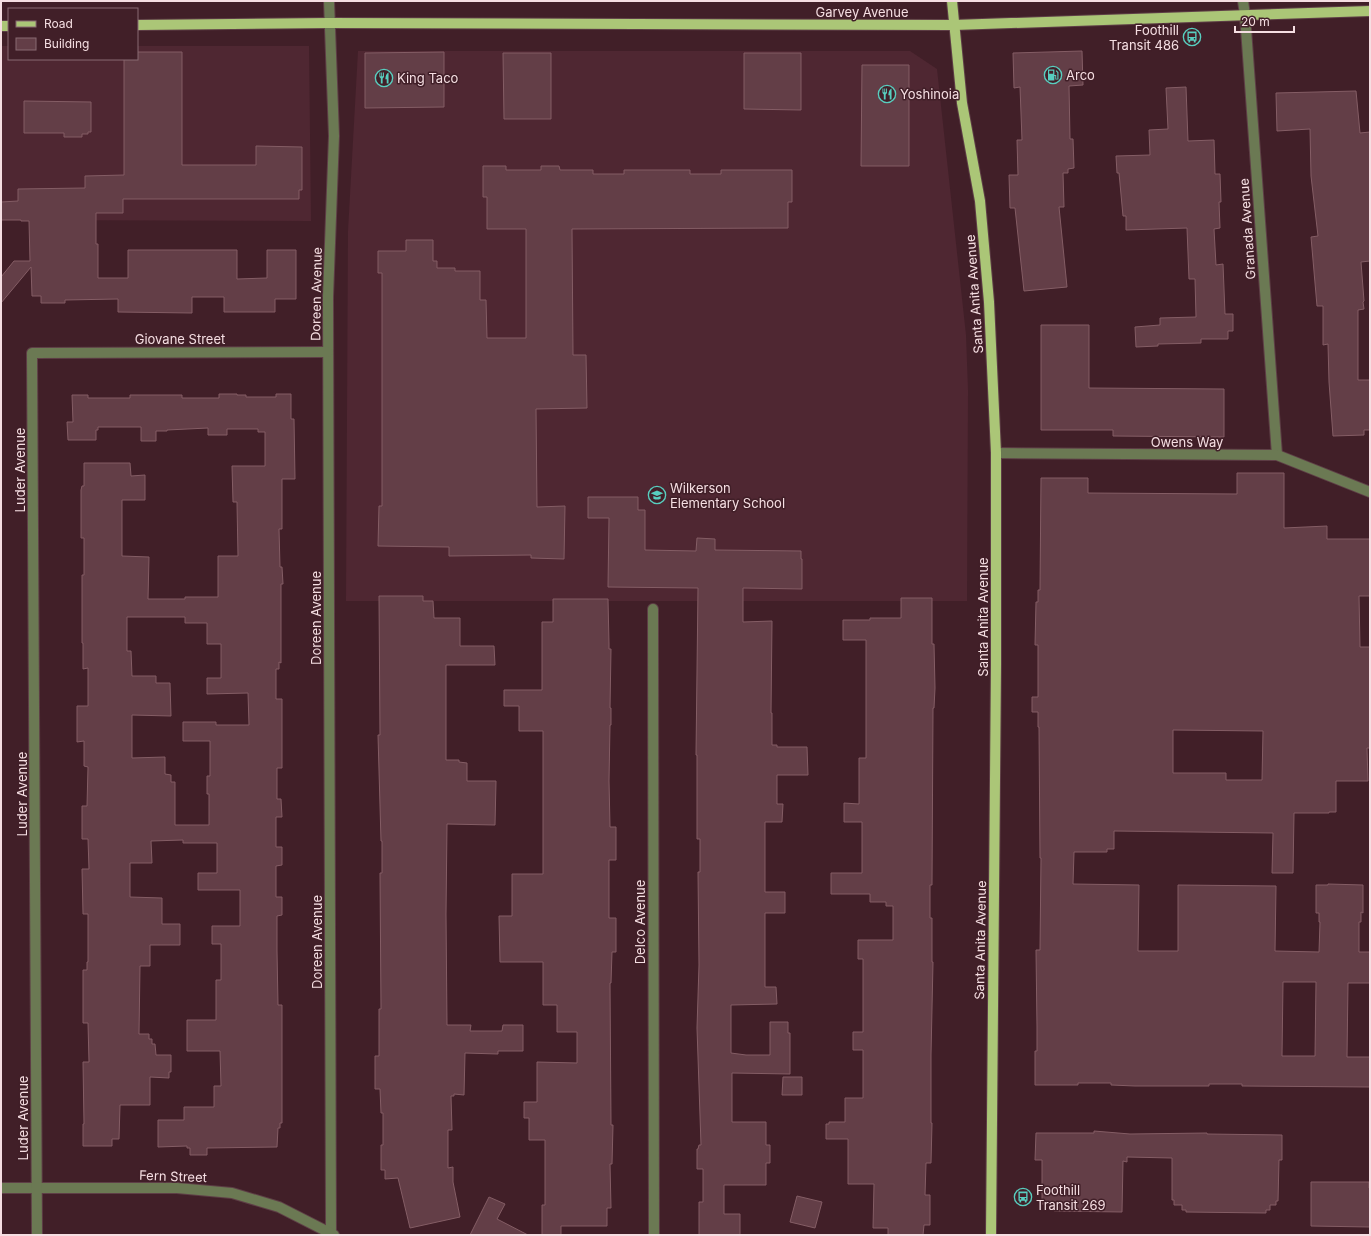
<svg xmlns="http://www.w3.org/2000/svg" width="1371" height="1236" viewBox="0 0 1371 1236" font-family="Inter,sans-serif">
<style>
.built{fill:#4f2732}
.building{fill:#633e47;stroke:#845d65;fill-rule:evenodd}
.lines{fill:none;stroke-linecap:round;stroke-linejoin:round}
.minor-casing{stroke:#5e3e46;stroke-width:12}
.major-casing{stroke:#5e3e46;stroke-width:12}
.minor{stroke:#6b7953;stroke-width:10}
.major{stroke:#abc677;stroke-width:10}
.labels{text-anchor:middle;stroke-width:3;stroke-linejoin:round;paint-order:stroke}
.street-label{font-size:13px;fill:#f5dee2;stroke:#411f28}
.poi-label{font-size:13px;fill:#f5dee2;stroke:#411f28;text-anchor:start}
</style>
<rect width="100%" height="100%" fill="#411f28"/>
<!-- built -->
<g class="built">
<polygon points="1,46 9,46 9,59 137,59 137,46 309,46 311,221 1,220"/>
<polygon points="358,51 910,51 937,69 966,335 968,390 967,601 346,601 348,231"/>
</g>
<!-- building -->
<g class="building">
<polygon points="1082,51 1083,85 1069,86 1070,139 1073,139 1074,168 1068,169 1068,173 1063,173 1064,207 1059,207 1067,287 1024,291 1015,208 1010,208 1009,175 1018,175 1017,140 1022,140 1020,87 1014,88 1013,53"/>
<polygon points="137,52 182,52 182,165 256,165 256,146 302,147 302,190 299,190 299,199 123,199 123,213 96,213 96,244 98,244 98,278 128,278 128,250 237,250 237,279 267,278 267,250 296,250 296,299 275,299 275,312 224,312 224,297 192,297 192,313 118,312 118,299 65,300 65,303 41,303 41,296 32,296 31,267 1,303 1,277 14,261 30,261 29,221 21,221 21,220 1,220 1,202 18,201 18,189 85,188 85,176 124,175 124,59 137,59"/>
<polygon points="444,52 444,107 365,108 365,53"/>
<polygon points="503,53 551,53 551,119 504,119"/>
<polygon points="744,53 801,53 801,110 744,109"/>
<polygon points="862,65 909,65 909,166 861,166"/>
<polygon points="1186,87 1188,141 1214,140 1215,174 1220,174 1221,202 1219,202 1220,228 1214,229 1216,265 1223,264 1225,314 1233,314 1233,331 1228,331 1228,339 1201,339 1201,343 1158,344 1158,346 1136,347 1135,327 1160,325 1160,318 1196,317 1195,279 1189,279 1187,228 1126,230 1126,216 1123,216 1119,173 1117,173 1116,156 1150,155 1149,130 1168,129 1166,88"/>
<polygon points="1356,91 1360,133 1370,132 1370,261 1361,262 1364,301 1363,302 1364,309 1358,310 1358,380 1370,380 1370,430 1364,430 1364,435 1333,436 1329,382 1328,344 1323,345 1323,306 1317,306 1311,237 1318,236 1311,176 1310,129 1277,131 1276,93"/>
<polygon points="24,101 91,102 91,132 88,132 88,134 82,134 82,137 64,137 64,133 24,133"/>
<polygon points="483,166 506,166 506,170 541,170 541,166 559,166 560,170 593,170 593,174 624,174 624,170 690,170 690,174 721,174 721,170 792,170 792,202 788,202 788,228 572,229 573,355 586,355 587,408 536,409 537,507 565,506 564,559 531,558 531,555 449,556 449,547 378,546 379,506 382,506 382,273 378,273 378,251 406,251 406,240 433,240 433,261 437,261 437,268 455,268 455,271 480,271 480,300 486,300 487,338 526,338 526,229 487,229 487,197 483,197"/>
<polygon points="1041,325 1089,325 1089,388 1224,389 1224,437 1113,436 1113,430 1041,430"/>
<path d="M219,394h18v1h9v2h30v-3h15v25h3l1,60h-13v50h-3l1,38h2l1,17h-2v79l-2,-1v7h-3v30h6v69h-5v31h4l1,18h-6v30h6v18l-6,1v31h6v18l-5,1v35l1,54h4v118h-2v5h-2l-1,19 -70,1v7h-17v-7h-3v-2l-29,1v-27h26v-13h30v-21h7l-1,-35h-33v-31h29v-40h5v-36h-9v-18h28v-36h-42v-17h19v-30h-34v-3l-32,1 1,22h-22v34l32,1v26h18v21h-30v21h-10l-1,68h10v5h3v5h3l1,11h15v17h-2v6l-19,-1v28h-30l-1,34h-7v7h-29v-22h1l-1,-62h6l-1,-39h-5v-53h4v-8h1v-48h-5l-1,-45h7l-1,-30h-6v-33h5l1,-39 -4,-1v-25l-7,1v-36h11v-38l-5,1v-26h-1v-68h2v-37h-3v-48l1,-4h2v-23h46l1,13 14,-1v25h-23v56l27,1 -1,42h37v-2h33v-41h20l-1,-54h-4l-1,-36h33v-34h-7v-3h-31v6h-19v-7l-41,2v1h-11v10h-15v-14h-43v3h-2v10h-28l-1,-18h6l-1,-27h16v3h42v-3h52v3h37zM127,617h58v6h22v21h14v34h-14v16l41,-1 1,32h-33v-3h-33v19h27v35h-3v18h2v31h-34v-43h-4v-7l-6,-1v-17l-33,1v-43l39,1 -1,-33h-14v-7h-24l-1,-25h-4z"/>
<path d="M1237,473h47v55l43,-2v13h43v57h-11l1,51h10v101h-3l1,33h-32v31h-7v1h-35l-1,60h-21l1,-40 -159,-2v18h-7v3h-33l-1,32 66,1 -1,66h40v-66l98,1 -1,65 44,1 1,-30h-1v-9h-3v-28h12v-1l35,1v28l-2,-1v10h-2v30h11v31h-22l-1,74h23v30l-128,-1v-2h-33v2h-74l-24,-1v-2h-33v2h-43v-34h2v-24l-1,-77h4l1,-92h-1l-1,-131h-1v-15h-6v-15h6v-52h-3l1,-43h2v-12h2l1,-112h47v15l149,1zM1173,730l90,1 -1,49h-36v-7h-53zM1283,982h33l-1,74h-33z"/>
<polygon points="588,497 638,497 638,510 645,510 645,550 696,551 697,538 715,539 715,550 801,551 801,559 802,559 802,589 743,588 743,622 772,621 771,713 772,713 772,745 777,745 777,747 807,747 808,775 777,775 777,804 783,804 782,822 765,822 765,892 785,892 785,913 765,913 765,987 776,987 777,1004 731,1005 731,1053 746,1055 770,1055 770,1022 788,1022 788,1033 790,1033 790,1074 732,1073 732,1122 766,1122 766,1145 770,1145 770,1163 766,1163 766,1185 724,1185 724,1214 740,1214 740,1235 699,1235 699,1202 703,1202 703,1169 697,1169 697,1149 698,1149 699,1145 701,1145 697,1028 699,965 698,872 700,872 700,839 697,839 697,755 696,755 698,588 608,587 609,518 588,518"/>
<polygon points="379,596 423,596 423,601 433,601 434,618 460,618 460,646 494,646 495,665 446,665 446,760 459,760 459,762 467,763 467,781 496,781 495,825 447,824 446,914 447,1025 471,1025 470,1031 502,1031 503,1025 523,1025 523,1051 498,1051 498,1054 465,1053 464,1095 454,1094 454,1096 451,1096 452,1130 448,1130 448,1168 453,1167 453,1182 460,1217 410,1228 398,1178 385,1179 385,1170 381,1170 381,1145 383,1145 383,1113 381,1113 380,1089 375,1089 375,1056 379,1056 379,1009 381,1009 380,873 382,873 382,841 381,841 378,735 380,735"/>
<polygon points="901,598 932,598 932,644 934,644 935,688 934,708 933,708 932,885 930,885 930,918 932,918 932,962 933,962 931,1055 931,1123 932,1123 931,1163 926,1163 925,1195 930,1195 930,1225 924,1225 923,1235 888,1235 888,1228 873,1228 874,1184 848,1184 848,1139 826,1139 826,1124 829,1124 829,1122 845,1122 845,1098 863,1098 863,1050 853,1050 853,1032 863,1032 863,959 858,959 858,940 893,940 893,906 886,906 886,902 870,902 870,894 831,894 831,873 862,873 862,822 844,822 844,803 859,804 859,758 866,758 866,640 843,640 843,620 870,620 870,618 901,618"/>
<polygon points="553,599 608,599 609,644 609,649 611,649 610,708 611,708 611,725 610,725 609,781 610,827 616,827 616,860 609,860 609,918 616,918 616,952 612,952 611,983 610,983 611,1125 613,1125 612,1164 610,1164 611,1208 607,1208 607,1226 561,1226 561,1235 542,1235 542,1205 545,1205 545,1140 529,1140 529,1118 524,1118 524,1102 537,1102 537,1062 577,1063 577,1032 557,1032 557,1005 543,1005 543,962 500,962 499,916 512,916 512,874 543,874 543,731 519,731 519,706 504,706 504,690 542,690 542,622 553,622"/>
<polygon points="783,1077 802,1077 802,1095 782,1095"/>
<polygon points="1094,1131 1130,1134 1207,1133 1207,1134 1282,1135 1282,1160 1279,1160 1278,1201 1276,1201 1276,1205 1270,1205 1270,1210 1266,1210 1266,1213 1186,1212 1186,1210 1182,1210 1182,1205 1174,1205 1174,1200 1172,1200 1172,1158 1127,1157 1127,1162 1123,1161 1122,1212 1054,1211 1054,1209 1050,1209 1050,1204 1042,1204 1042,1160 1035,1160 1036,1133 1094,1133"/>
<polygon points="1311,1182 1369,1182 1369,1188 1370,1188 1370,1227 1311,1226"/>
<polygon points="797,1196 822,1202 815,1228 790,1222"/>
<polygon points="489,1197 505,1204 497,1219 528,1235 470,1235"/>
</g>
<g class="lines">
<defs>
<g id="minor">
<polyline points="329,1 334,136 328,297 331,1235"/>
<polyline points="1243,1 1245,15 1277,455"/>
<polyline points="996,453 1277,455 1370,492"/>
<polyline points="653,609 654,1235"/>
<polyline points="1,1188 177,1188 232,1193 279,1207 334,1235"/>
<polyline points="37,1235 32,353 328,352"/>
</g>
<g id="major">
<polyline points="952,1 962,103 980,201 989,302 996,453 996,665 991,1235"/>
<polyline points="137,25 329,23 954,25 1370,11"/>
<polyline points="1,26 9,26"/>
</g>
</defs>
<!-- minor casing -->
<use href="#minor" class="minor-casing"/>
<!-- major casing -->
<use href="#major" class="major-casing"/>
<!-- minor -->
<use href="#minor" class="minor"/>
<!-- major -->
<use href="#major" class="major"/>
</g>
<!-- icons -->
<defs>
<symbol id="bus-ring" viewBox="-11 -11 22 22"><circle r="9.5" fill="#411f28" stroke="#58cebf" stroke-width="1.5"/><path d="M-5-6H5V4H4V6H2V4H-2V6H-4V4H-5ZM-3.5-4V0h7V-4ZM-3.5 1.2v1.5H-2V1.2ZM2 1.2v1.5H3.5V1.2Z" fill="#58cebf"/></symbol>
<symbol id="fuel-ring" viewBox="-11 -11 22 22"><circle r="9.5" fill="#411f28" stroke="#58cebf" stroke-width="1.5"/><path d="M-5.5-6h7V0h2V4h1.3V-2.5L3-4.5l.8-.8L6-3V5H2.5V1h-1V6h-7ZM-4.2-4.7v3.2H.2V-4.7Z" fill="#58cebf"/></symbol>
<symbol id="restaurant-ring" viewBox="-11 -11 22 22"><circle r="9.5" fill="#411f28" stroke="#58cebf" stroke-width="1.5"/><path d="M-5-6h1v4h1v-4h1v4h1v-4h1v5L-1.5 .5V6h-2V.5L-5-1ZM5-6V6H3V1.5H1.5Q1.5-4 5-6Z" fill="#58cebf"/></symbol>
<symbol id="school-ring" viewBox="-11 -11 22 22"><circle r="9.5" fill="#411f28" stroke="#58cebf" stroke-width="1.5"/><path d="M0-5L7-2L0 1L-7-2ZM-4 1L0 2.5L4 1V4Q0 6-4 4Z" fill="#58cebf"/></symbol>
</defs>
<g fill-rule="evenodd">
<use href="#bus-ring" x="1182" y="27" width="20" height="20"/>
<use href="#fuel-ring" x="1043" y="65" width="20" height="20"/>
<use href="#restaurant-ring" x="374" y="68" width="20" height="20"/>
<use href="#restaurant-ring" x="877" y="84" width="20" height="20"/>
<use href="#school-ring" x="647" y="485" width="20" height="20"/>
<use href="#bus-ring" x="1013" y="1187" width="20" height="20"/>
</g>
<g class="labels">
<!-- street labels -->
<g class="street-label">
<text x="862" y="17">Garvey Avenue</text>
<text transform="translate(1247 229) rotate(-94)" y="5">Granada Avenue</text>
<text transform="translate(316 294) rotate(-89)" y="5">Doreen Avenue</text>
<text transform="translate(974 294) rotate(-94)" y="5">Santa Anita Avenue</text>
<text x="180" y="344">Giovane Street</text>
<text x="1187" y="447">Owens Way</text>
<text transform="translate(20 470) rotate(-90)" y="5">Luder Avenue</text>
<text transform="translate(983 617) rotate(-90)" y="5">Santa Anita Avenue</text>
<text transform="translate(316 618) rotate(-90)" y="5">Doreen Avenue</text>
<text transform="translate(22 794) rotate(-90)" y="5">Luder Avenue</text>
<text transform="translate(640 922) rotate(-90)" y="5">Delco Avenue</text>
<text transform="translate(980 940) rotate(-89)" y="5">Santa Anita Avenue</text>
<text transform="translate(317 942) rotate(-90)" y="5">Doreen Avenue</text>
<text transform="translate(23 1118) rotate(-90)" y="5">Luder Avenue</text>
<text transform="translate(173 1176) rotate(2)" y="5">Fern Street</text>
</g>
<!-- poi labels -->
<g class="poi-label">
<text x="1179" y="35" text-anchor="end">Foothill<tspan x="1179" dy="15">Transit 486</tspan></text>
<text x="1066" y="80">Arco</text>
<text x="397" y="83">King Taco</text>
<text x="900" y="99">Yoshinoia</text>
<text x="670" y="493">Wilkerson<tspan x="670" dy="15">Elementary School</tspan></text>
<text x="1036" y="1195">Foothill<tspan x="1036" dy="15">Transit 269</tspan></text>
</g>
</g>
<!-- border -->
<rect width="1371" height="1236" fill="none" stroke="#f5dee2" stroke-width="4"/>
<!-- legend -->
<rect x="8" y="8" width="130" height="52" fill="#411f28" stroke="#896b72"/>
<rect x="16" y="21" width="20" height="6" fill="#abc677" stroke="#896b72"/>
<text x="44" y="28" font-size="12" fill="#f5dee2">Road</text>
<rect x="16" y="38" width="20" height="12" fill="#633e47" stroke="#896b72"/>
<text x="44" y="48" font-size="12" fill="#f5dee2">Building</text>
<!-- scale -->
<path d="M1235 26v6h59v-6" fill="none" stroke="#f5dee2" stroke-width="2"/>
<text x="1241" y="26" font-size="12" fill="#f5dee2" stroke="#411f28" stroke-width="3" paint-order="stroke">20 m</text>
</svg>
